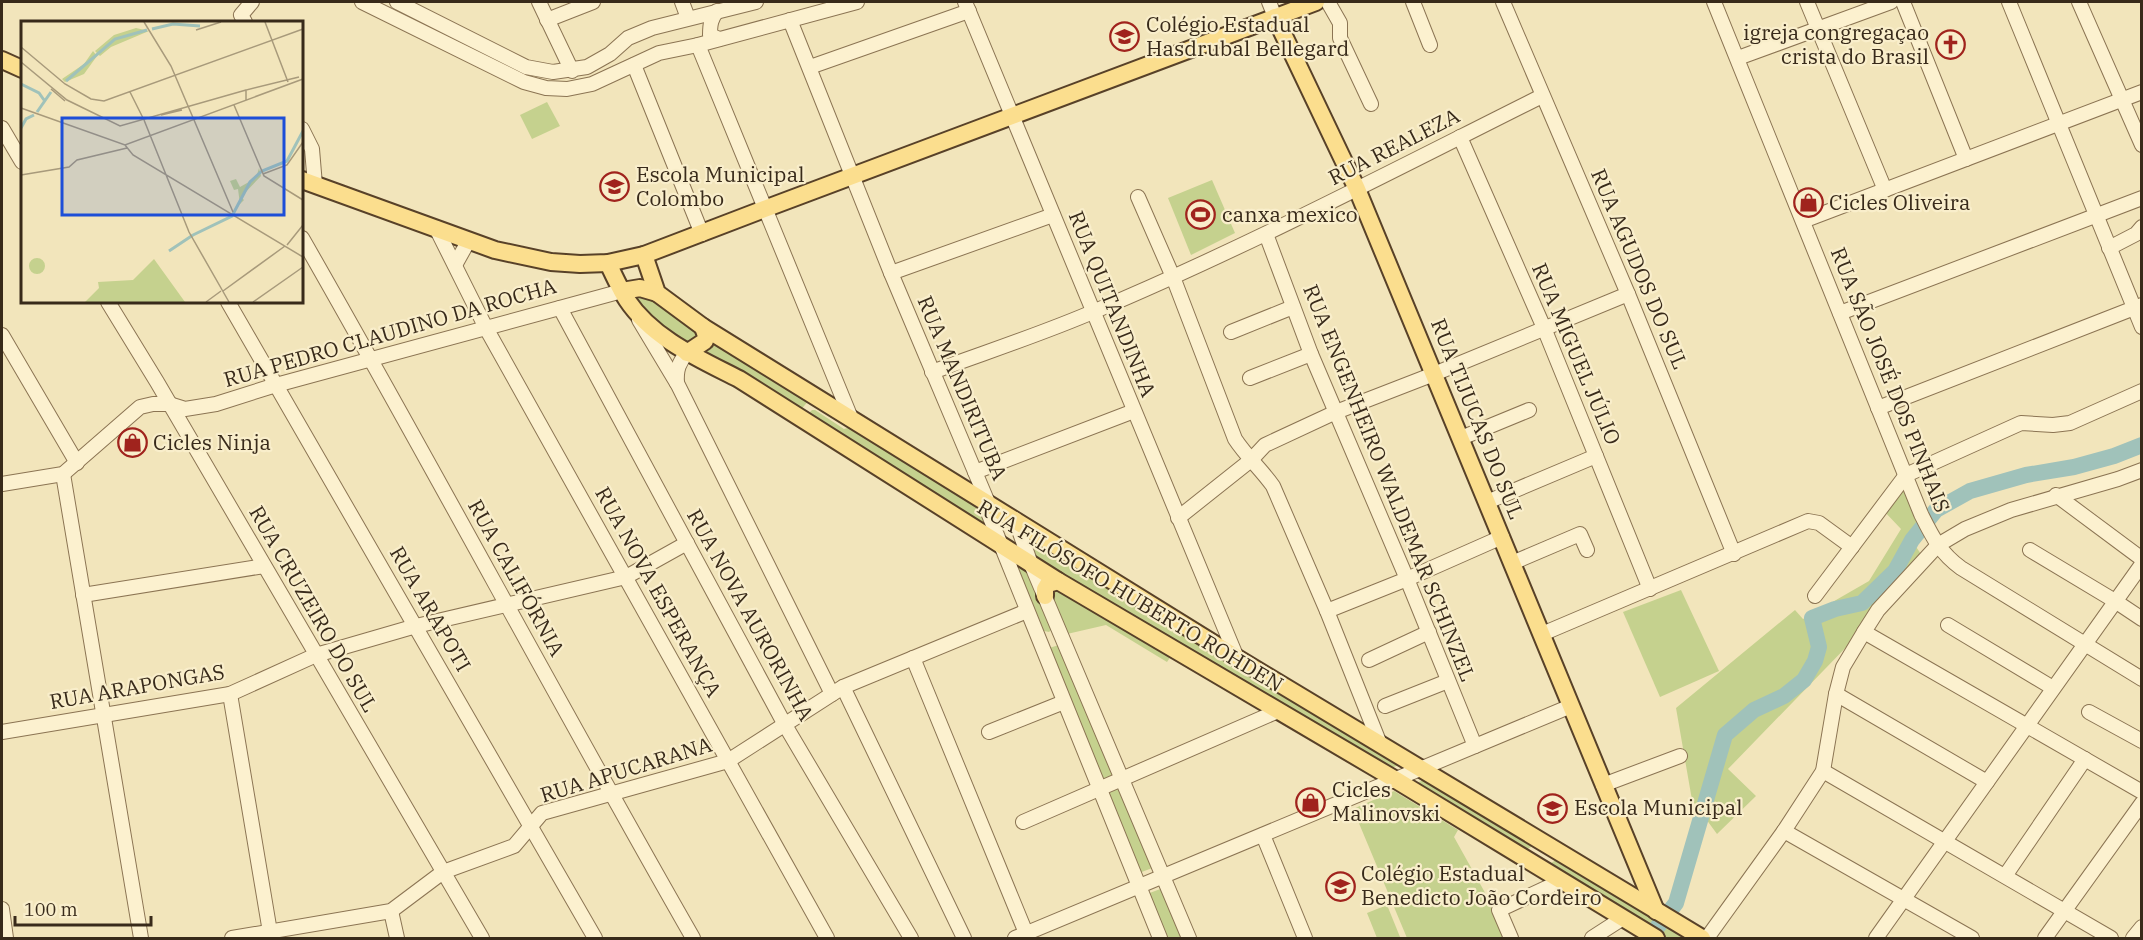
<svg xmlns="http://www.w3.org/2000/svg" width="2143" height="940" viewBox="0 0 2143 940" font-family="'IBM Plex Serif',serif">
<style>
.green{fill:#c5d18e}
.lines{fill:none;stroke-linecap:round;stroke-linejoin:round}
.river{stroke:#a0c2ba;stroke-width:16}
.minor-casing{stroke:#8b7453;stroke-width:16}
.major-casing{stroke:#584128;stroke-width:20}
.minor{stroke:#fcf1cf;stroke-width:14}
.major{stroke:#fbde8e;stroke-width:16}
.labels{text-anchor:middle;stroke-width:4.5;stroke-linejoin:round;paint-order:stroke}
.poi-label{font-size:21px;fill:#382a1a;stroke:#f9eecb;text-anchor:start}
.street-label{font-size:21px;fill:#382a1a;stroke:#f9eecb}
.inset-river{fill:none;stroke:#a0c2ba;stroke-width:3}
.inset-road{fill:none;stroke:#a89a7b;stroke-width:1.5}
.view{fill:#1d4ed8;fill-opacity:0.15;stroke:#1d4ed8;stroke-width:3}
.inset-edge{fill:none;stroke:#382a1a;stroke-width:3}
</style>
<rect width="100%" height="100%" fill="#f2e5bb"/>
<!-- green -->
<g class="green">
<polygon points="547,102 560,126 532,139 520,115"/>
<polygon points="1212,180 1235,233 1191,255 1168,198"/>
<path d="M640,289l56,39 3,9 -8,8c-23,-14 -44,-28 -59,-51z"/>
<polygon points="711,339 809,400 800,411 702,357"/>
<polygon points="812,410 815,410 844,429 851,427 981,510 989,532 810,417 809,413"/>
<polygon points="1905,484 1922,524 1910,538 1923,557 1887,605 1728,769 1756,796 1717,834 1692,800 1676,708 1795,610 1803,619 1869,581 1901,529 1883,510"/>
<polygon points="1026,538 1402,764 1388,769 1032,558"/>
<polygon points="1012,560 1027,569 1052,629 1049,632 1044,631 1031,599 1027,596"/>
<polygon points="1054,586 1171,656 1167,662 1106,625 1067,634 1051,595"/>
<polygon points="1681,590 1719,671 1660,697 1623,612"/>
<polygon points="1059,645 1113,775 1103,779 1049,648"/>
<polygon points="1427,779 1531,845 1531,847 1526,850 1413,784"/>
<polygon points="1120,787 1155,867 1139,873 1107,793 1109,790"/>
<polygon points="1394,791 1458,830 1454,837 1493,907 1505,938 1407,938 1353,809"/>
<polygon points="1556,860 1589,880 1605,886 1694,938 1666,938 1551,869 1551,863"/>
<polygon points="1163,888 1184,938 1165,938 1147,894"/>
<polygon points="1387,905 1400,937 1377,938 1367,913"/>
</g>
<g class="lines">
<!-- river -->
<polyline class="river" points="1649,938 1676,903 1725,735 1754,710 1784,696 1804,680 1815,661 1819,647 1812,618 1835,609 1862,603 1895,571 1912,540 1936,510 1970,491 2026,475 2074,467 2114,456 2142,445"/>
<defs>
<g id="minor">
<polyline points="362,2 524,82 546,88 567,89 592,84 659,53 698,45 857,2"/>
<polyline points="397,2 526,67 553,72 587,67 610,54 628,38 652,28 756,2"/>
<polyline points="539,2 572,71"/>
<polyline points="682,2 688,18"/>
<polyline points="965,2 1237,658"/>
<polyline points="1269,2 1275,17"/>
<polyline points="1328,2 1340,23 1340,38 1371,104"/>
<polyline points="1413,2 1430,45"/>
<polyline points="1503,2 1628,294 1734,554"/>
<path d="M1714,2l207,512c11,22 19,39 40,54l181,111"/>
<polyline points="1807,2 1885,190"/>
<polyline points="1903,2 1966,159"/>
<polyline points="2009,2 2142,327"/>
<polyline points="2079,2 2142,145"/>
<path d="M717,11c-6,8 -7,13 -7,24l9,4"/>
<polyline points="547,20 593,2"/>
<polyline points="790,20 891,273 989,505 989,515 1001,545 1160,938"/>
<polyline points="245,22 241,15 252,2"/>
<polyline points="698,45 851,418"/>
<polyline points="1738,58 1891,2"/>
<polyline points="634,65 702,234"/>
<polyline points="810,67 969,11"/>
<polyline points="2,128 22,162"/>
<polyline points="302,129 312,149 315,185"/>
<polyline points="1460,137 1544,328 1650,589"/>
<path d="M1138,197l35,80 62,162c11,17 26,30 38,47l54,125 53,133"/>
<polyline points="1803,221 2142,92"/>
<polyline points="436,228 486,328 827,938"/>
<polyline points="1266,234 1311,354 1407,579 1475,746"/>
<path d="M302,238c133,232 258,468 391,700"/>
<polyline points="2109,248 2136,234 2142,227"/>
<polyline points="455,265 469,240"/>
<polyline points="891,273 1053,215"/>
<polyline points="108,302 157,382 482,938"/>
<polyline points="228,302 595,938"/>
<polyline points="560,308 785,725 911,938"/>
<polyline points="1840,313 2142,198"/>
<polyline points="639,320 678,385 832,694"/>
<polyline points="1231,332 1293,307"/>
<polyline points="2,335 77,463"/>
<path d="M932,372c54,-20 110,-38 163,-61 152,-64 299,-141 447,-215"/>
<polyline points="1250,378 1311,354"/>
<path d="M677,383c-1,-13 2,-21 10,-30"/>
<polyline points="1878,408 2142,305"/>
<polyline points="1461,438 1529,410"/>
<polyline points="975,472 1134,411"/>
<polyline points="63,474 141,938"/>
<polyline points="2,484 63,474 140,407 153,404 169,404 185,409 216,404 276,385 622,291"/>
<polyline points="2056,495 2142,559"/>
<polyline points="1487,502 1596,456"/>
<polyline points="1178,518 1251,460 1265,445 1336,412 1434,374 1628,294"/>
<polyline points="1015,519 1031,564 1189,938"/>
<polyline points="2030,550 2115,601 2142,619"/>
<polyline points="1512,563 1580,534 1587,550"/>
<polyline points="83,595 264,566"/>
<polyline points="1815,596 1906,475 2021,423 2053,425 2070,423 2142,391"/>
<polyline points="1327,611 1407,579 1502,537"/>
<polyline points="1948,625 2053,688"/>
<polyline points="1864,632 2142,792"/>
<polyline points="1542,634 1808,521 1819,523 1852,547"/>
<polyline points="913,658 1028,938"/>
<polyline points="1369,660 1429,632"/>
<polyline points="843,687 964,938"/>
<polyline points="230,694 271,938"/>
<polyline points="1836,694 1987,782"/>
<polyline points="1385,706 1448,681"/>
<polyline points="2089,712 2142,741"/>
<polyline points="2,732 230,694 316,655 416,626 626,577 687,543"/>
<polyline points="989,732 1064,702"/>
<polyline points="1823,771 2111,938"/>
<polyline points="1603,785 1680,756"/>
<polyline points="1023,822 1278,711"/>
<polyline points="1784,831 1972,938"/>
<polyline points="1263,835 1305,938"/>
<polyline points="2005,876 2085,759"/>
<polyline points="2,909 6,938"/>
<polyline points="391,911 397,938"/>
<polyline points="232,938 391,911 443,872 514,846 542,813 728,761 843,687 1027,611"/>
<polyline points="1015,938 1571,706"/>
<polyline points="1511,938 1499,910 1561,881"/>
<polyline points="1592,938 1623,918"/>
<polyline points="1707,938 1784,831 1823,771 1836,694 1843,667 1864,632 1878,610 1938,545 1965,529 2011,510 2118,479 2142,470"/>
<polyline points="1876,938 2142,564"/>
<polyline points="2045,938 2142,803"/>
<polyline points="2133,938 2142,927"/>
</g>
<g id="major">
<polyline points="1275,17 1357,189 1656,911"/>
<polyline points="2,60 22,69"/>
<polyline points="302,180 495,250 551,262 580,264 608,263 644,255 767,208 1316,2"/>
<polyline points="644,255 657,293 703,327 1237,658 1702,938"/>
<path d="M608,263c6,13 12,26 19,37 26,39 73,59 112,79l319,202 338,199 260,158"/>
<polyline points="622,291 640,288 657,293"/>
<polyline points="687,353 705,341 706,336 703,327"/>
<polyline points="1045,596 1045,589 1048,584 1058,581"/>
</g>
</defs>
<!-- minor casing -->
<use href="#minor" class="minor-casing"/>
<!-- major casing -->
<use href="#major" class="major-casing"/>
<!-- minor -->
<use href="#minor" class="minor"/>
<!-- major -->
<use href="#major" class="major"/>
</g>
<!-- icons -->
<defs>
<symbol id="school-ring" viewBox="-11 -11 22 22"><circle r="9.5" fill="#f9eecb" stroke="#a0231d" stroke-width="1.5"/><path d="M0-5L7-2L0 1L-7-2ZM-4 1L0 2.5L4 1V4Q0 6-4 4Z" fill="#a0231d"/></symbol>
<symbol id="church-ring" viewBox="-11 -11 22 22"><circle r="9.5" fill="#f9eecb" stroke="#a0231d" stroke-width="1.5"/><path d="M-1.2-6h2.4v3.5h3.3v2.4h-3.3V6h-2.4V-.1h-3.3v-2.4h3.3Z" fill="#a0231d"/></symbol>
<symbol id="shop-ring" viewBox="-11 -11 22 22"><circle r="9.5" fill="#f9eecb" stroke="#a0231d" stroke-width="1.5"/><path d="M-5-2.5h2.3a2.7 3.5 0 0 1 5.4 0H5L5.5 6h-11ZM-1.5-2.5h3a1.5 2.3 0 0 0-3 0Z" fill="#a0231d"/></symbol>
<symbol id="stadium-ring" viewBox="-11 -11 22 22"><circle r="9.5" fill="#f9eecb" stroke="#a0231d" stroke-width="1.5"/><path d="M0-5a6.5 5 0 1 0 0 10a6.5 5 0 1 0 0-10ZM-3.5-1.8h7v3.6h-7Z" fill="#a0231d"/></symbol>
</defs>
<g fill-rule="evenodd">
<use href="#school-ring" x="1108" y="20" width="33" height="33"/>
<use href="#church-ring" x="1934" y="28" width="33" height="33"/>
<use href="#school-ring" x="598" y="170" width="33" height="33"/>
<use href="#shop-ring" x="1792" y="186" width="33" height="33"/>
<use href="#stadium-ring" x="1184" y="198" width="33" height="33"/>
<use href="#shop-ring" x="116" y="426" width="33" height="33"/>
<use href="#shop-ring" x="1294" y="786" width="33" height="33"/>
<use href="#school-ring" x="1536" y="792" width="33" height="33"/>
<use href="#school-ring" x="1324" y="870" width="33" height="33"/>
</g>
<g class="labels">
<!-- poi labels -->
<g class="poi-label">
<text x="1146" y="32">Colégio Estadual<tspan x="1146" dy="24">Hasdrubal Bellegard</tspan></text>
<text x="1929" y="40" text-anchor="end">igreja congregaçao<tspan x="1929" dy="24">crista do Brasil</tspan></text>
<text x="636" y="182">Escola Municipal<tspan x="636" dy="24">Colombo</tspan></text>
<text x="1829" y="210">Cicles Oliveira</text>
<text x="1222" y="222">canxa mexico</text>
<text x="153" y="450">Cicles Ninja</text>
<text x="1332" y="797">Cicles<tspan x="1332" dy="24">Malinovski</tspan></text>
<text x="1574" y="815">Escola Municipal</text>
<text x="1361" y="881">Colégio Estadual<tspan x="1361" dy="24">Benedicto João Cordeiro</tspan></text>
</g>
<!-- street labels -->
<g class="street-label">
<text transform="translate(1394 147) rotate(-27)" y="7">RUA REALEZA</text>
<text transform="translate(1639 269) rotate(67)" y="7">RUA AGUDOS DO SUL</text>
<text transform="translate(1112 304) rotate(68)" y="7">RUA QUITANDINHA</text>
<text transform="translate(390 333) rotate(-16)" y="7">RUA PEDRO CLAUDINO DA ROCHA</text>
<text transform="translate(1576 354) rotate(67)" y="7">RUA MIGUEL JÚLIO</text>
<text transform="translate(1890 380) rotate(68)" y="7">RUA SÃO JOSÉ DOS PINHAIS</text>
<text transform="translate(962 388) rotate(67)" y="7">RUA MANDIRITUBA</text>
<text transform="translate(1477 419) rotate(68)" y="7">RUA TIJUCAS DO SUL</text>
<text transform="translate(1389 483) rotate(68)" y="7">RUA ENGENHEIRO WALDEMAR SCHINZEL</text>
<text transform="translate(516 578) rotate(61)" y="7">RUA CALIFÓRNIA</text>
<text transform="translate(658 592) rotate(61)" y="7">RUA NOVA ESPERANÇA</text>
<text transform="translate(1130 596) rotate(31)" y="7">RUA FILÓSOFO HUBERTO ROHDEN</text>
<text transform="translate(313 609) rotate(60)" y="7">RUA CRUZEIRO DO SUL</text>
<text transform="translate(430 609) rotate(60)" y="7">RUA ARAPOTI</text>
<text transform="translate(750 615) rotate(61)" y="7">RUA NOVA AURORINHA</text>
<text transform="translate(137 687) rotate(-10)" y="7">RUA ARAPONGAS</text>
<text transform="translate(626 770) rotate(-17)" y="7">RUA APUCARANA</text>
</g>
</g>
<!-- overview -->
<g transform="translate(21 21)">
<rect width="282" height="282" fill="#f2e5bb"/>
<path d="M115,7l13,3 -38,16 -11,9 -5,-5 19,-16zM72,30l4,5 -13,18 -19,8 -3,-3 22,-15zM238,147l2,8 -20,21 3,3 -4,4 -2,-15 -4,1 -4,-9 6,-2 4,8 16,-9zM8 245a8 8 0 1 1 16 0a8 8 0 1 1-16 0ZM133,238l31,43h-100l14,-14 -1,-6 35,-2z" fill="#c5d18e"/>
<path class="inset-river" d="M131,8l21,-5 27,2M45,60l49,-42 32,-9M0,63l18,9 5,7M16,91l14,-20M0,107l5,-9 8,-4M172,214l39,-19 18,-34 12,-11 25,-10 16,-30M148,230l24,-16"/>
<path class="inset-road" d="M123,1l27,44 23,54M244,1l23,60M175,9l25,-8M0,26l44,37 26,15 13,2 199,-72M0,41l46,38 53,26 126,-36M30,68l14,12M109,71l13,26M225,79v-10l53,-13M213,84l30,71 39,24M0,87l104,37 178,-66M140,94l21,-5M123,99l45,112 40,70M173,99l39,92M104,124l8,10 170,102M242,153l24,-9 16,-23M0,154l48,-8 8,-7 50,-12M266,224l16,-20M202,270l62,-45M185,281l15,-11M232,281l50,-35"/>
<path class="view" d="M41,97h222v97h-222z"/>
<rect width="282" height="282" class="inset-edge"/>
</g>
<!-- border -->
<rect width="2143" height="940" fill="none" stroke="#382a1a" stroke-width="6"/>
<!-- scale -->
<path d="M15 916v9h136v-9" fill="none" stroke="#382a1a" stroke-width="3"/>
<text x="24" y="916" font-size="18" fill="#382a1a" stroke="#f9eecb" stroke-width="4.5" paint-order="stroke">100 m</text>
</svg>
